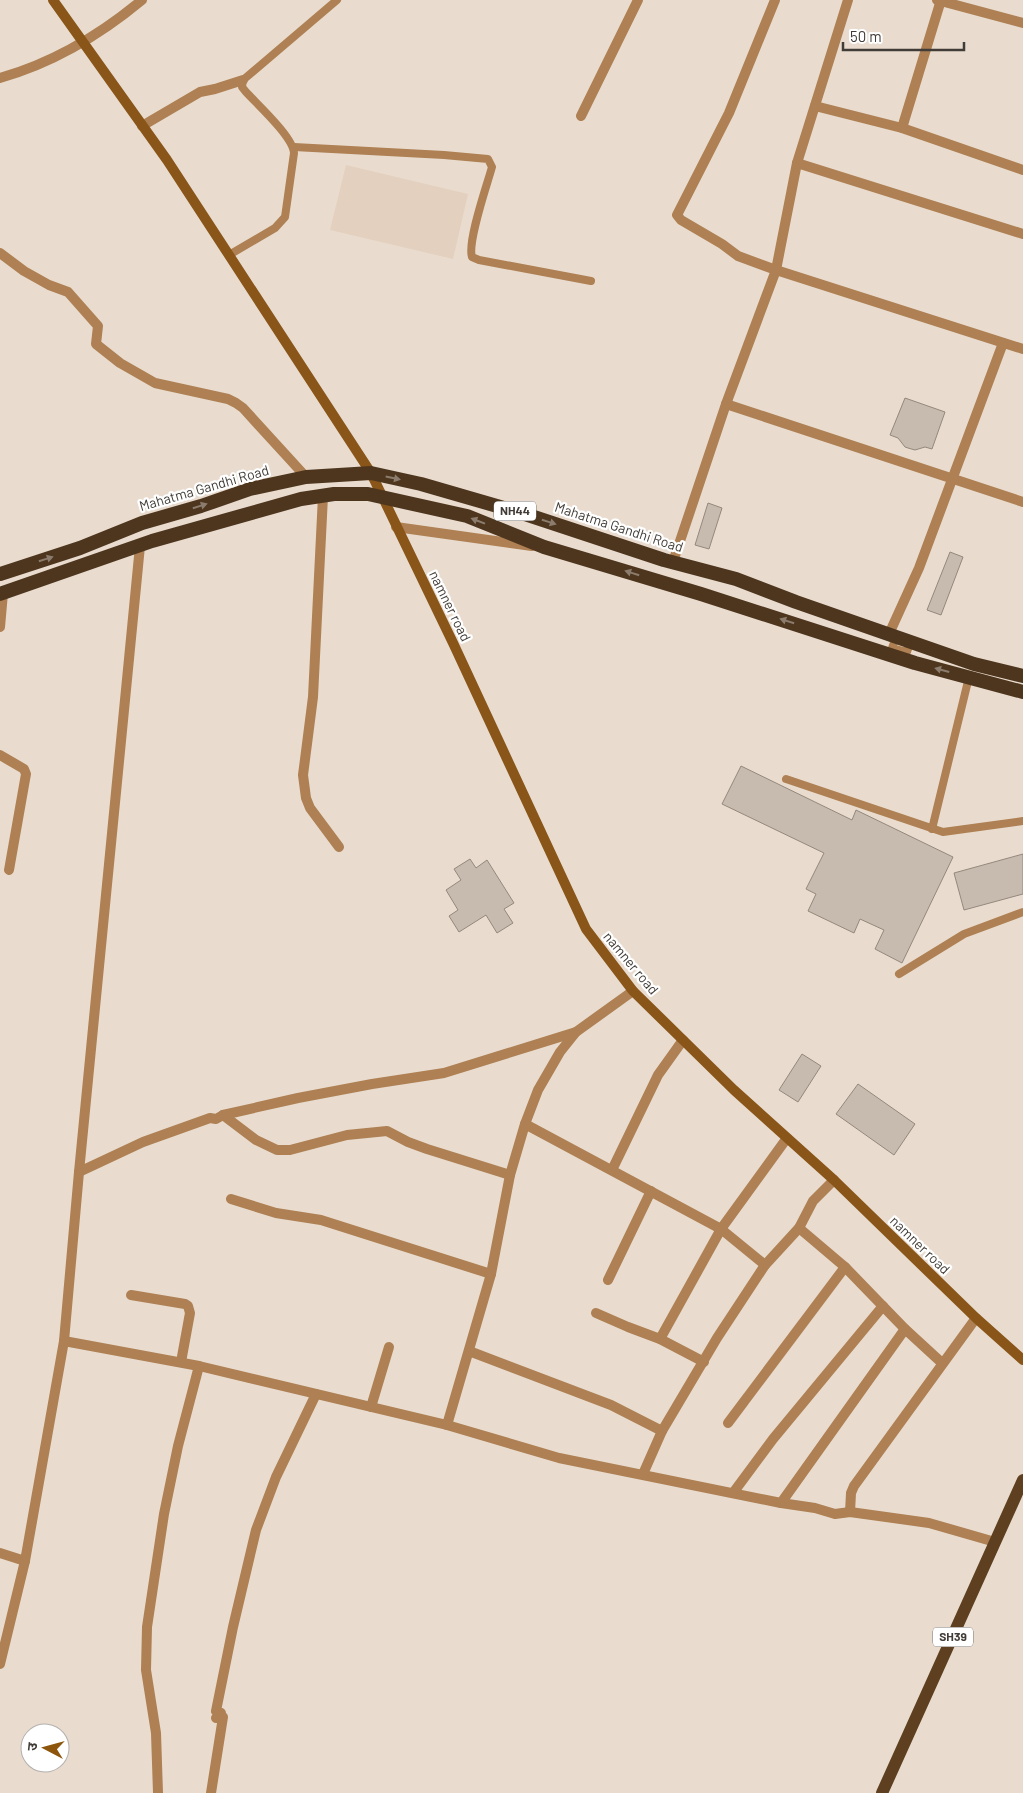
<svg xmlns="http://www.w3.org/2000/svg" width="1023" height="1793" viewBox="0 0 1023 1793" font-family="Barlow,'Noto Sans Devanagari',sans-serif">
<style>
.built{fill:#e3d0be}
.building{fill:#c7baae;stroke:#94887c}
.lines{fill:none;stroke-linecap:round;stroke-linejoin:round}
.service{stroke:#ae8053;stroke-width:8}
.minor{stroke:#ae8053;stroke-width:10}
.tertiary{stroke:#ae8053;stroke-width:10}
.secondary{stroke:#895518;stroke-width:10}
.primary{stroke:#5e4020;stroke-width:12}
.trunk{stroke:#4e361e;stroke-width:14}
.oneway{fill:#8c7c6d}
.labels{text-anchor:middle;stroke-width:4.5;stroke-linejoin:round;paint-order:stroke}
.shield{fill:#fff;stroke:#7a7673;stroke-width:1}
.shield-label{font-size:12px;font-weight:bold;fill:#413c37}
.street-label{font-size:14px;fill:#413c37;stroke:#fff}
</style>
<rect width="100%" height="100%" fill="#e9dccf"/>
<!-- built -->
<polygon class="built" points="346,165 468,194 453,259 330,230"/>
<!-- building -->
<g class="building">
<polygon points="905,398 945,412 932,449 925,447 915,450 908,448 905,447 898,438 890,435"/>
<polygon points="708,503 722,508 709,549 695,545"/>
<polygon points="950,552 963,557 941,615 927,610"/>
<polygon points="741,766 852,820 856,810 953,857 902,963 875,949 884,930 860,919 854,933 808,911 816,894 806,889 824,853 722,804"/>
<polygon points="1023,854 1023,894 964,910 954,873"/>
<polygon points="470,859 476,868 487,860 514,903 504,909 513,923 497,933 486,915 459,932 449,916 458,910 446,890 461,880 454,869"/>
<polygon points="802,1054 821,1066 798,1102 779,1090"/>
<polygon points="858,1084 915,1124 894,1155 836,1114"/>
</g>
<g class="lines">
<!-- service -->
<g class="service">
<path d="M294,147l150,8 44,4 4,8c-5,18 -25,75 -20,90l7,3 112,21"/>
<path d="M229,255l46,-27 10,-11 9,-64c-1,-16 -36,-48 -48,-61l-4,-5 1,-7 94,-80"/>
<polyline points="896,637 892,648 907,652 911,641"/>
<polyline points="786,779 943,832 1023,821"/>
<polyline points="932,829 969,677"/>
<polyline points="899,974 964,934 1023,912"/>
</g>
<!-- minor -->
<g class="minor">
<polyline points="848,0 797,163 776,270 1023,349"/>
<polyline points="937,0 1023,23"/>
<polyline points="815,106 902,128 1023,170"/>
<polyline points="581,116 638,0"/>
<polyline points="142,126 200,92 215,89 243,80"/>
<polyline points="902,128 941,0"/>
<polyline points="797,163 1023,234"/>
<polyline points="0,253 24,271 49,285 68,292 98,326 96,344 120,363 155,383 228,399 236,403 243,408 306,477"/>
<polyline points="726,404 1023,502"/>
<polyline points="323,496 313,697 303,775 306,798 310,808 339,847"/>
<polyline points="396,527 532,546"/>
<polyline points="673,562 726,404 776,270 738,256 722,244 681,220 677,215 729,113 775,0"/>
<polyline points="0,627 3,593"/>
<polyline points="889,634 919,568 1003,343"/>
<polyline points="0,755 24,769 26,774 9,870"/>
<polyline points="223,1115 256,1140 277,1150 290,1150 347,1135 387,1131 408,1142 427,1149 510,1175"/>
<polyline points="525,1124 721,1229 765,1265"/>
<polyline points="612,1170 658,1075 683,1040"/>
<polyline points="79,1172 143,1142 210,1118 216,1119 223,1115 298,1098 372,1084 444,1073 576,1032"/>
<polyline points="231,1199 276,1213 321,1220 491,1274"/>
<polyline points="799,1228 845,1267 905,1329 942,1363"/>
<polyline points="608,1280 651,1191"/>
<polyline points="131,1295 185,1304 188,1306 190,1313 181,1362"/>
<polyline points="596,1313 628,1327 660,1339 704,1362"/>
<polyline points="660,1339 721,1229 787,1138"/>
<polyline points="64,1341 199,1366 447,1425 559,1458 781,1503 815,1508 835,1514 850,1512 929,1523 995,1542"/>
<polyline points="469,1351 611,1405 662,1431"/>
<polyline points="371,1407 389,1347"/>
<polyline points="728,1423 845,1267"/>
<polyline points="447,1425 491,1274 510,1175 525,1124 538,1090 560,1052 576,1032 633,991"/>
<polyline points="643,1474 662,1431 717,1338 765,1265 799,1228 813,1201 834,1180"/>
<polyline points="733,1493 773,1439 883,1306"/>
<polyline points="781,1503 905,1329"/>
<polyline points="850,1512 851,1493 854,1486 976,1318"/>
<polyline points="0,1553 25,1561 64,1341 79,1172 140,546"/>
<polyline points="0,1664 25,1561"/>
<polyline points="158,1793 156,1733 146,1670 147,1627 164,1514 178,1446 199,1366"/>
<polyline points="211,1793 223,1717 216,1718 221,1713 216,1711 233,1627 256,1530 276,1477 316,1394"/>
</g>
<!-- tertiary -->
<path class="tertiary" d="M0,78c53,-15 100,-43 142,-78"/>
<!-- secondary -->
<polyline class="secondary" points="53,0 167,160 371,473 454,645 586,929 633,991 683,1040 734,1090 834,1180 976,1318 1023,1360"/>
<!-- primary -->
<polyline class="primary" points="882,1793 1023,1480"/>
<!-- trunk -->
<g class="trunk">
<polyline points="0,574 80,548 142,523 201,506 250,489 306,477 371,473 421,484 525,514 664,560 736,579 796,602 974,664 1023,676"/>
<polyline points="0,594 152,541 301,499 334,494 368,494 467,516 544,547 701,594 915,663 1023,692"/>
</g>
</g>
<!-- one-way arrows -->
<defs><path id="oneway-solid" d="M-6-.8H1V-3.2L6.5 0L1 3.2V.8H-6Z" transform="scale(1.25)"/></defs>
<g class="oneway">
<use href="#oneway-solid" transform="translate(393 478) rotate(12)"/>
<use href="#oneway-solid" transform="translate(200 506) rotate(-17)"/>
<use href="#oneway-solid" transform="translate(478 521) rotate(-159)"/>
<use href="#oneway-solid" transform="translate(549 522) rotate(18)"/>
<use href="#oneway-solid" transform="translate(46 559) rotate(-18)"/>
<use href="#oneway-solid" transform="translate(632 573) rotate(-163)"/>
<use href="#oneway-solid" transform="translate(787 621) rotate(-162)"/>
<use href="#oneway-solid" transform="translate(942 670) rotate(-165)"/>
</g>
<g class="labels">
<!-- shield labels -->
<g class="shield">
<rect x="494" y="501.5" width="42" height="19" rx="4"/>
<rect x="933" y="1627.5" width="40" height="19" rx="4"/>
</g>
<g class="shield-label">
<text x="515" y="515">NH44</text>
<text x="953" y="1641">SH39</text>
</g>
<!-- street labels -->
<g class="street-label">
<text transform="translate(204 488) rotate(-16)" y="5">Mahatma Gandhi Road</text>
<text transform="translate(619 527) rotate(18)" y="5">Mahatma Gandhi Road</text>
<text transform="translate(450 606) rotate(64)" y="5">namner road</text>
<text transform="translate(631 963) rotate(50)" y="5">namner road</text>
<text transform="translate(920 1245) rotate(44)" y="5">namner road</text>
</g>
</g>
<!-- north arrow -->
<g transform="translate(45 1748) rotate(276)"><circle r="24" fill="#ffffff" stroke="#b3b1af"/>
<path d="M0-4L9 19L0 12L-9 19Z" fill="#8e550d"/>
<text y="-8" font-size="14" font-weight="bold" text-anchor="middle" fill="#413c37">उ</text>
</g>
<!-- scale -->
<path d="M843 42v8h121v-8" fill="none" stroke="#413c37" stroke-width="2.5"/>
<text x="850" y="42" font-size="15" fill="#413c37" stroke="#ffffff" stroke-width="4" paint-order="stroke">50 m</text>
</svg>
